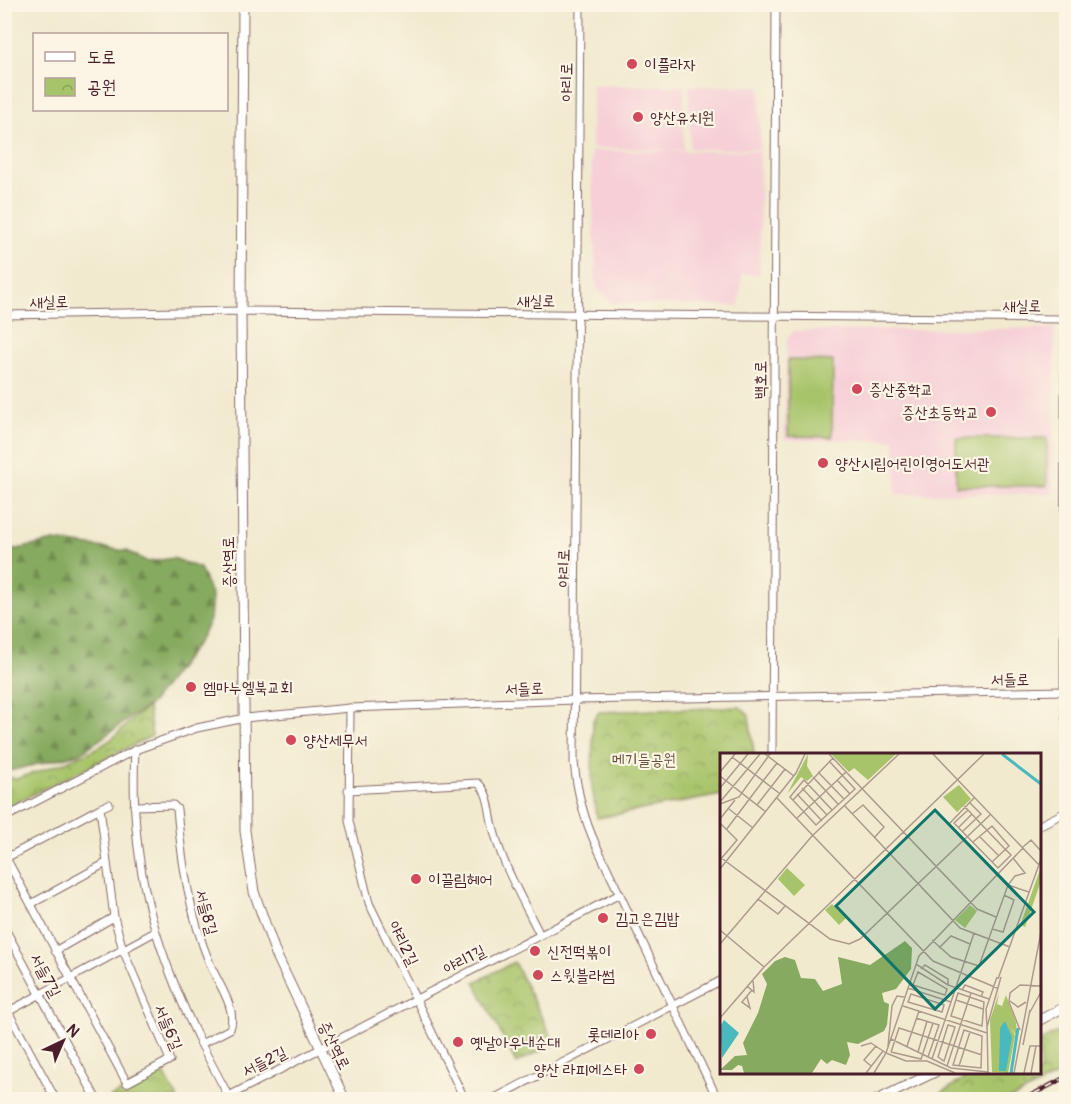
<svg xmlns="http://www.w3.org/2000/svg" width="1071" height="1104" viewBox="0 0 1071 1104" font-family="Pangolin,'Poor Story',sans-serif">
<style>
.built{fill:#f6cfd7}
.forest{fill:url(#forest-firs);stroke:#686445;stroke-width:1.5}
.park{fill:url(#park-crowns);stroke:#79724b;stroke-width:1.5}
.pitch{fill:#a8c46b;stroke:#79724b;stroke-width:1.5}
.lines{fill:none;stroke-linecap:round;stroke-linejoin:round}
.street-casing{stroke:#846664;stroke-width:9}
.secondary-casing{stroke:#846664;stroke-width:11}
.street{stroke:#fff;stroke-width:7}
.secondary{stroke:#fff;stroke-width:9}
.rail-casing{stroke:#4a1f2b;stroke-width:4.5}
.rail{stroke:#fcf5e5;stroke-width:2;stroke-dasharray:7;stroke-linecap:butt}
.poi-dot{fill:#d1495b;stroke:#fcf5e5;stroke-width:2}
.labels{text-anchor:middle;stroke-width:4.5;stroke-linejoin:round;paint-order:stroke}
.poi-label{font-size:16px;fill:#4a1f2b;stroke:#fcf5e5;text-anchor:start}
.street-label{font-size:16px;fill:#4a1f2b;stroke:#fcf5e5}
.park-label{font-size:16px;fill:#66513e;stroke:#fcf5e5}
.inset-river{fill:none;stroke:#4ab9bf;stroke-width:3}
.inset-road{fill:none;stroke:#ae998d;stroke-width:1.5}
.view{fill:#0f766e;fill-opacity:0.15;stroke:#0f766e;stroke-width:3}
.inset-edge{fill:none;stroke:#4a1f2b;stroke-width:3}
</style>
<defs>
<pattern id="forest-firs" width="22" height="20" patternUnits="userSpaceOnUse" patternTransform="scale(1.5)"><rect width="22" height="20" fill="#86aa5f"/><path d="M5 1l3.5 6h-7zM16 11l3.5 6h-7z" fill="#708a4f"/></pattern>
<pattern id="park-crowns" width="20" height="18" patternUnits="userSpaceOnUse" patternTransform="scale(1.5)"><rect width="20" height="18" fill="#a8c46b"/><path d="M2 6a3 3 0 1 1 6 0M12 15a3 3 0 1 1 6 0" fill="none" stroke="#8b9f58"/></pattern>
</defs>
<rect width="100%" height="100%" fill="#fcf5e5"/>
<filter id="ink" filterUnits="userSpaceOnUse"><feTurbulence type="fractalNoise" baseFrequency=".0167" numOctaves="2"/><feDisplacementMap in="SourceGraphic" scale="12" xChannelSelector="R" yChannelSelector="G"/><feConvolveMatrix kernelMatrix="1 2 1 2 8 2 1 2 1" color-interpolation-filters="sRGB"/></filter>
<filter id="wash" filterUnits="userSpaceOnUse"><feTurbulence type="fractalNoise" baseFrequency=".008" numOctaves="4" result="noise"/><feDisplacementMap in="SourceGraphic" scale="24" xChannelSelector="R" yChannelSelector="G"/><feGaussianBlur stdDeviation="1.35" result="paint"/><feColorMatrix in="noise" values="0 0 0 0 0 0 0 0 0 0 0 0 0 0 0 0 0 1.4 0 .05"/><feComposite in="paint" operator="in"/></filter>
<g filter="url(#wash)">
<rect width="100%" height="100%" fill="#f1eacf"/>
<!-- built -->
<g class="built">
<polygon points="592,85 684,86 684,150 591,148"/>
<polygon points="689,86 760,86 760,149 690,149"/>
<polygon points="591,151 760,151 760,275 742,274 739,306 611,303 596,287"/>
<polygon points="1055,328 1053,494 896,494 895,440 784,440 787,338 794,331"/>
</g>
<!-- forest -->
<polygon class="forest" points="54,541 127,551 148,562 173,558 200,568 212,596 210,620 199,641 152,703 79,754 5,772 5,549 13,550"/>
<!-- park -->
<g class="park">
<path d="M148,707l4,29 -147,72v-32l11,3c26,-9 82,-26 100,-44 10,-10 20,-19 32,-28z"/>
<polygon points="740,707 749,715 754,754 722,754 721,795 597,818 592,787 593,720 599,712"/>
<polygon points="514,962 555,1044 516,1063 475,982"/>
<polygon points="1066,1028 1066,1071 1011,1099 932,1099 973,1073 1040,1072 1040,1041"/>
<polygon points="162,1070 178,1099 107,1099"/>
</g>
<!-- pitch -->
<g class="pitch">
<polygon points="788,360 833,361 832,437 788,436"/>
<rect x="956" y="438" width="91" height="48"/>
</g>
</g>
<g filter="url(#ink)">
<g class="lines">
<defs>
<g id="street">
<path d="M580,4l-6,758c3,30 9,55 22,83l122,255"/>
<polyline points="1066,160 1064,691 1066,720"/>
<polyline points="4,315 241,311 1066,319"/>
<polyline points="350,708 349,821 369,903 465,1100"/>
<path d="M135,750c-6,111 18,195 66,294"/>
<polyline points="772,754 776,4"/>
<path d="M348,790l130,-7c11,10 11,25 14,39 8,40 30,76 48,113"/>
<path d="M134,806l39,-1 4,4c5,54 12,104 33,155 7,18 28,45 20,65l-29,15 28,53"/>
<polyline points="100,808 114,917 123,950 170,1060 127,1083 6,858 100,808 109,804"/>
<polyline points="4,818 135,750 197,728 245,718 350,708 575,700 1066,691"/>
<polyline points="1040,825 1066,812"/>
<polyline points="31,904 106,863"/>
<polyline points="4,927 97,1100"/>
<polyline points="55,951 114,917"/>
<polyline points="4,1004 56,1100"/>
<polyline points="4,1014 155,932"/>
<polyline points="221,1100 620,894"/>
<polyline points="491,1100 722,980"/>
</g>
<g id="secondary">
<polyline points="243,4 241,311 245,831 254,892 276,954 345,1100"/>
<polyline points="1040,1020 1066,1006"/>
<polyline points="877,1100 935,1072"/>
</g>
</defs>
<!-- street casing -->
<use href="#street" class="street-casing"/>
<!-- secondary casing -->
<use href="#secondary" class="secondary-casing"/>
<!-- street -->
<use href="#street" class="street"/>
<!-- secondary -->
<use href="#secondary" class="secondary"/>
<defs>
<polyline id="rail" points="1022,1100 1066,1077"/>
</defs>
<!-- rail casing -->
<use href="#rail" class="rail-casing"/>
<!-- rail -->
<use href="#rail" class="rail"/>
</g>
</g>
<!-- markers -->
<g class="poi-dot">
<circle cx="632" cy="64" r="6"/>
<circle cx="638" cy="117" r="6"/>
<circle cx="857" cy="389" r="6"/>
<circle cx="991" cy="412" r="6"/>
<circle cx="823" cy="463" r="6"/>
<circle cx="191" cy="687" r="6"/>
<circle cx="291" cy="740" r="6"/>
<circle cx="416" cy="879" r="6"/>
<circle cx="603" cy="918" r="6"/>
<circle cx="535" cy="951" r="6"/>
<circle cx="538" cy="975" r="6"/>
<circle cx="651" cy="1034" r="6"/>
<circle cx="458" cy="1042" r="6"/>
<circle cx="639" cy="1069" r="6"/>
</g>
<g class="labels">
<!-- poi labels -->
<g class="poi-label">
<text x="644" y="70">이플라자</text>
<text x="650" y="123">양산유치원</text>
<text x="869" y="395">증산중학교</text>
<text x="979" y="418" text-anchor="end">증산초등학교</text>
<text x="835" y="469">양산시립어린이영어도서관</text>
<text x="203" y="693">엠마누엘북교회</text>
<text x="303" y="746">양산세무서</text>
<text x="428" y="885">이끌림헤어</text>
<text x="615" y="924">김고은김밥</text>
<text x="547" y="957">신전떡볶이</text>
<text x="550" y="981">스윗블라썸</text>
<text x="639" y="1040" text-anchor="end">롯데리아</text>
<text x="470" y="1048">옛날아우내순대</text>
<text x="627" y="1075" text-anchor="end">양산 라피에스타</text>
</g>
<!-- street labels -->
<g class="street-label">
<text transform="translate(566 82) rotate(-90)" y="6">야리로</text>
<text transform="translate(536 300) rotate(1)" y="6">새실로</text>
<text transform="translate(49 301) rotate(-1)" y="6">새실로</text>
<text transform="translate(1022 305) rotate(1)" y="6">새실로</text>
<text transform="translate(760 380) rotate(-90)" y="6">백호로</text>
<text transform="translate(228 562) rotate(-91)" y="6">증산역로</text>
<text transform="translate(563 568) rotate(-89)" y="6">야리로</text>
<text transform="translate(1010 679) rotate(-1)" y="6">서들로</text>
<text transform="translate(524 688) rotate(-2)" y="6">서들로</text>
<text transform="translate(207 912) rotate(75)" y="6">서들8길</text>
<text transform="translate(404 943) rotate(64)" y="6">야리2길</text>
<text transform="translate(464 959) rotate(-27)" y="6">야리1길</text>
<text transform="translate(46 975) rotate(62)" y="6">서들7길</text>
<text transform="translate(169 1027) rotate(67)" y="6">서들6길</text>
<text transform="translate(335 1045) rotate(64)" y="6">증산역로</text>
<text transform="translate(264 1061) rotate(-27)" y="6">서들2길</text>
</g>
<!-- park labels -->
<g class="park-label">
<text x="644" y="765">메기들공원</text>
</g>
</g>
<!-- overview -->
<g transform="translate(720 753)">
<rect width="321" height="321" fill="#f1eacf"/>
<path d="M286,242l10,27 1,15 -13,-21 -2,-10z" fill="#a8c46b"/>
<path d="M185,188l7,7 -1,21 -15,20 -14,4 2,9 5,2 -2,21 -3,6 -26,13 -11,-2 3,13 -4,10 -14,-5 -5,4 -6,-5 -9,14h-68l-2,-7 -4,-1 -6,5h-12l15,-14 12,-1 -4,-12 15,-30 9,-29 -5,-10 13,-13 10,-4 10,3 6,18 14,1 8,12 19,-7 -4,-27 32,8z" fill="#86aa5f"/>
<path d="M88,1l-1,12 6,10 -6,5 -6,-4 -14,17zM111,1h65l-28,26 -14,-12 -5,4zM239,32l12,14 -14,13 -14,-15zM321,114v14l-16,46 -4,-2 1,-5zM67,115l18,17 -11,11 -16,-17zM112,151l14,14 -7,7 -14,-15zM250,152l7,6 -12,17 -10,-8zM279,240l-2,11 5,2 13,30 -7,37 -16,-1 -2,-52z" fill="#a8c46b"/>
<path d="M4,267l15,13 -17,25 -2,-31zM285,268l7,16 -6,34h-7l1,-43z" fill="#4ab9bf"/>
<path class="inset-river" d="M282,1l39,30M291,320l7,-45"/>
<path class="inset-road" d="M45,1l29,22M109,1l148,155 19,8M213,1l106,111M12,4l47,36M109,8l26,28 -39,36 -26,-28 14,-17 28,30M0,19l15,-18M98,19l26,27M0,23l46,36M93,24l25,27M117,27l13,14M43,28l14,-18M0,35l28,-34M82,35l25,27M77,41l25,27M255,44l-26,27 59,61 21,7M57,45l156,163 64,27M73,47l40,-42M0,49l40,-48M0,51l19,-7 31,-43M37,52l28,-36M124,52l116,123 50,19M244,53l4,4 13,14 24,25 6,6 -13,13 -44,-45 14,-13M9,56l24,19M132,61l11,-9 21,22 -10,11M0,66l15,-19M76,66l50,-47M0,70l17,17 -17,20M239,74l13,-13M6,77l37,-49M243,78l18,-17 -12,-12M259,83l20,20M253,89l19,-16 17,20 -17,16M303,94l8,-7 10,11M0,104l110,82 19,5 11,-5 131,-125M0,116l76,-96 9,-19M38,146l20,15 7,-8M272,176l11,3 11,-32 -10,-5M0,177l44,37M212,187l19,17 28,9 29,-81 7,-9 10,-3 -12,-15M0,191l92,-108 87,-82M219,195l12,-12 19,8M321,202v23M196,211l32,21M201,216l4,-4 23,14v6l41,14M198,219l29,17 -2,6 -32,-10 5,-13v-1M278,226l43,-120M27,233l7,6 -1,-13M188,235l43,14M242,237l3,-5 18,7 -2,5M238,240l26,9 -2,24 -31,-10zM191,241l33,11 -2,7 -34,-10zM27,244l3,11 -8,-6 10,-12M236,247l27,9M290,248l8,6 8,-5M183,253l84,27M310,259l11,-20M0,265l44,-51 220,-213M196,265l23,7 -11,32M228,272l7,2 -11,34 -6,-4zM267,272l1,48M267,274l-1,-18 11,-32M267,274l14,-50M244,277l18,6 -1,32 -28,-3zM300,277l-11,-28 1,-9 10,-8 21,1M171,286l60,29 37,4M303,292l7,-35M141,293l10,-3 12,8M168,293l4,-40 5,-10 7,1M187,293l12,-35M171,299l8,-24 83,27M171,299l30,7 12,-36M198,299l9,-31M166,300l20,8h21l28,12M212,306l42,-126M151,313l-7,-6 12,-14M227,313l24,-73M239,313l11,-34M146,320l17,-22 3,2M154,320l12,-20 33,-97 104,-108M294,320l27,-141M304,320l6,-27h11M311,320l5,-27"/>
<path class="view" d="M215,57l99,102 -99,97 -99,-103z"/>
<rect width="321" height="321" class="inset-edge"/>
</g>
<!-- margin -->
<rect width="1071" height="1104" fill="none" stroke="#fcf5e5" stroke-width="24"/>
<!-- legend -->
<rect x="33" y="33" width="195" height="78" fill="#fcf5e5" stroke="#b59f9b" stroke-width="1.5"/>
<rect x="45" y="52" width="30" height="9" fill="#ffffff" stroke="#b59f9b" stroke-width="1.5"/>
<text x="87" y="63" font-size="18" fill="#4a1f2b">도로</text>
<rect x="45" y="78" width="30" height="18" fill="url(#park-crowns)" stroke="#b59f9b" stroke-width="1.5"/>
<text x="87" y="93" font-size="18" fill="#4a1f2b">공원</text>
<!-- north arrow -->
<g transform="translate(63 1041) rotate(44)" stroke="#fcf5e5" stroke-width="4.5" paint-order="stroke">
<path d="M0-4.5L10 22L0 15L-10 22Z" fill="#4a1f2b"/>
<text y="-9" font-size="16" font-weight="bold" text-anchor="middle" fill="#4a1f2b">N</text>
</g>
</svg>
